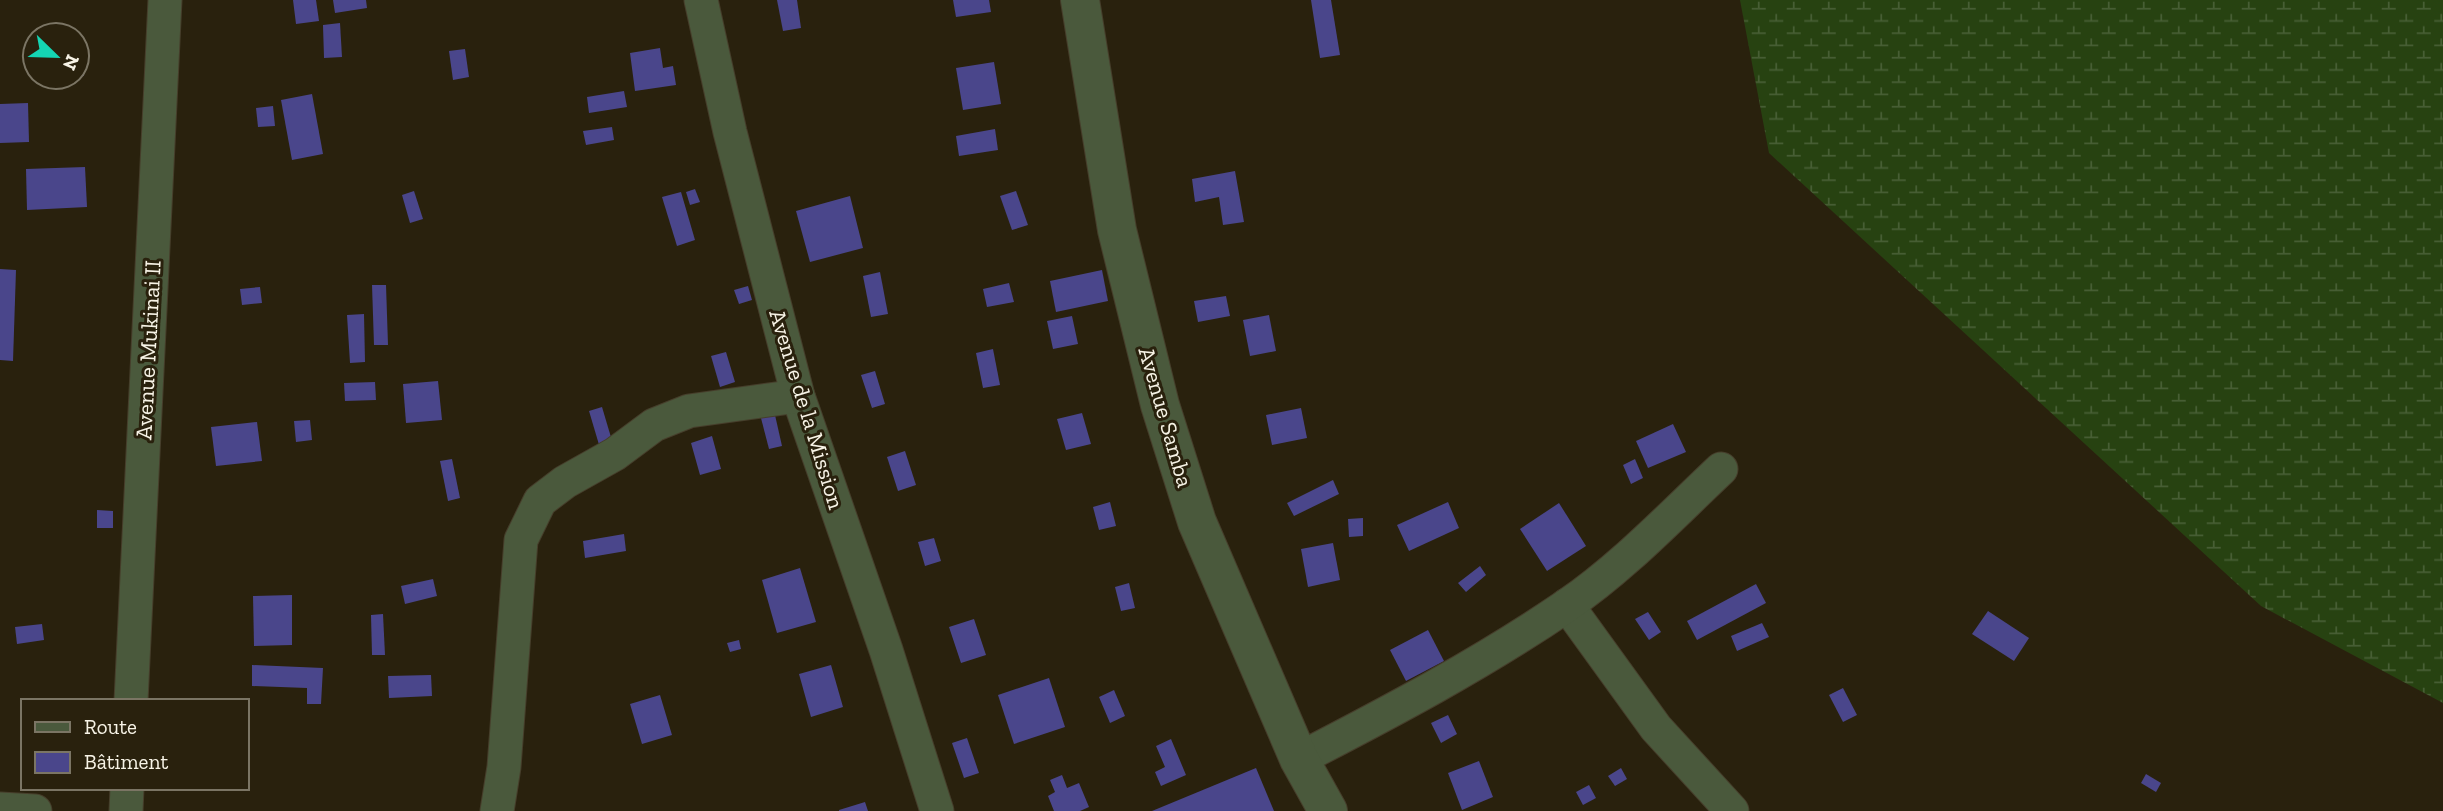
<svg xmlns="http://www.w3.org/2000/svg" width="2443" height="811" viewBox="0 0 2443 811" font-family="'Zilla Slab',serif">
<style>
.wetland{fill:url(#wetland-marsh)}
.building{fill:#4a468b}
.lines{fill:none;stroke-linecap:round;stroke-linejoin:round}
.minor-casing{stroke:#463e2b;stroke-width:35}
.tertiary-casing{stroke:#463e2b;stroke-width:40}
.minor{stroke:#4a593c;stroke-width:33}
.tertiary{stroke:#4a593c;stroke-width:38}
.labels{text-anchor:middle;stroke-width:6;stroke-linejoin:round;paint-order:stroke}
.street-label{font-size:23px;fill:#f7f3e6;stroke:#29210d}
</style>
<defs>
<pattern id="wetland-marsh" width="20" height="14" patternUnits="userSpaceOnUse" patternTransform="scale(1.75)"><rect width="20" height="14" fill="#274211"/><path d="M1 5h8M5 5V1M11 12h8M15 12V8" fill="none" stroke="#475e34"/></pattern>
</defs>
<rect width="100%" height="100%" fill="#29210d"/>
<!-- wetland -->
<polygon class="wetland" points="1740,0 2443,0 2443,703 2261,606 1769,153"/>
<!-- building -->
<g class="building">
<polygon points="293,0 316,0 319,21 296,24"/>
<polygon points="333,0 366,0 367,8 335,13"/>
<polygon points="777,0 797,0 801,28 783,31"/>
<polygon points="953,0 989,0 991,12 956,17"/>
<polygon points="1311,0 1331,0 1340,55 1320,58"/>
<polygon points="340,23 342,57 324,58 323,25"/>
<polygon points="660,48 663,68 673,66 676,85 635,91 630,53"/>
<polygon points="465,49 469,77 453,80 449,51"/>
<polygon points="77,59 82,59 84,76 77,76"/>
<polygon points="994,62 1001,104 963,110 956,68"/>
<polygon points="624,91 627,107 589,113 587,97"/>
<polygon points="312,94 323,154 292,160 281,100"/>
<polygon points="28,103 29,142 0,143 0,104"/>
<polygon points="273,106 275,126 258,127 256,108"/>
<polygon points="612,127 614,140 586,145 583,131"/>
<polygon points="995,129 998,150 959,156 956,136"/>
<polygon points="85,167 87,207 27,210 26,169"/>
<polygon points="1235,171 1244,222 1223,225 1219,197 1195,202 1192,179"/>
<polygon points="695,189 700,202 690,205 686,192"/>
<polygon points="414,191 423,219 410,223 402,195"/>
<polygon points="1016,191 1028,225 1012,230 1000,196"/>
<polygon points="681,192 695,240 677,246 662,197"/>
<polygon points="850,196 863,248 810,262 796,211"/>
<polygon points="0,269 16,270 13,361 0,360"/>
<polygon points="1102,270 1108,301 1056,312 1050,281"/>
<polygon points="880,272 888,314 871,317 863,276"/>
<polygon points="1009,283 1014,302 987,307 983,289"/>
<polygon points="372,285 386,285 388,345 374,345"/>
<polygon points="748,286 752,300 739,304 734,290"/>
<polygon points="260,287 262,303 242,305 240,289"/>
<polygon points="1226,296 1230,316 1198,322 1194,301"/>
<polygon points="364,314 365,362 350,363 347,315"/>
<polygon points="1269,315 1276,351 1250,356 1243,320"/>
<polygon points="1072,316 1078,344 1053,349 1047,321"/>
<polygon points="993,349 1000,385 983,388 976,353"/>
<polygon points="726,352 735,382 720,387 711,356"/>
<polygon points="875,371 885,404 872,408 861,375"/>
<polygon points="438,381 442,420 406,423 403,384"/>
<polygon points="375,382 376,400 345,401 344,383"/>
<polygon points="602,407 613,444 600,448 589,411"/>
<polygon points="1301,408 1307,438 1272,445 1266,415"/>
<polygon points="1082,413 1091,444 1066,450 1057,419"/>
<polygon points="775,415 782,446 769,449 761,418"/>
<polygon points="310,420 312,440 296,442 294,421"/>
<polygon points="257,422 262,461 216,466 211,427"/>
<polygon points="1673,424 1686,452 1648,468 1636,441"/>
<polygon points="712,436 721,469 700,475 691,443"/>
<polygon points="905,451 916,485 898,491 887,457"/>
<polygon points="452,459 460,498 448,501 440,461"/>
<polygon points="1635,459 1643,478 1631,484 1623,465"/>
<polygon points="1333,480 1339,494 1294,516 1287,503"/>
<polygon points="1110,502 1116,526 1099,530 1093,507"/>
<polygon points="1448,502 1459,528 1409,551 1397,525"/>
<polygon points="1559,503 1586,546 1547,571 1520,529"/>
<polygon points="97,510 113,511 113,528 97,528"/>
<polygon points="1363,518 1363,536 1349,537 1348,519"/>
<polygon points="624,534 626,551 585,558 583,541"/>
<polygon points="934,538 941,561 925,566 918,542"/>
<polygon points="1333,543 1340,580 1308,587 1301,549"/>
<polygon points="1480,566 1486,575 1466,592 1458,583"/>
<polygon points="800,568 816,622 777,633 762,580"/>
<polygon points="433,579 437,596 405,604 401,586"/>
<polygon points="1129,583 1135,608 1121,611 1115,587"/>
<polygon points="1756,584 1766,603 1697,640 1687,621"/>
<polygon points="292,595 292,645 254,646 253,596"/>
<polygon points="1988,611 2029,638 2014,661 1972,634"/>
<polygon points="1648,612 1661,632 1649,640 1635,619"/>
<polygon points="383,614 385,655 372,655 371,615"/>
<polygon points="974,619 986,655 961,663 949,627"/>
<polygon points="1762,623 1769,637 1737,651 1731,636"/>
<polygon points="42,624 44,640 17,644 15,627"/>
<polygon points="1428,630 1444,661 1406,681 1390,650"/>
<polygon points="739,640 741,649 730,652 727,643"/>
<polygon points="252,665 323,668 321,704 307,704 307,688 252,686"/>
<polygon points="831,665 843,707 811,717 799,674"/>
<polygon points="431,675 432,696 389,698 388,676"/>
<polygon points="1049,678 1065,727 1014,744 998,695"/>
<polygon points="1843,688 1857,715 1843,722 1829,695"/>
<polygon points="1114,690 1125,716 1110,723 1099,697"/>
<polygon points="660,695 672,735 642,744 630,704"/>
<polygon points="1448,715 1457,734 1441,743 1431,723"/>
<polygon points="967,738 979,773 964,778 952,743"/>
<polygon points="1171,739 1186,775 1161,786 1155,772 1165,767 1156,746"/>
<polygon points="1479,761 1493,797 1462,810 1448,773"/>
<polygon points="1256,768 1274,811 1152,811"/>
<polygon points="1621,768 1627,779 1615,786 1608,776"/>
<polygon points="2146,774 2161,783 2156,792 2141,783"/>
<polygon points="1062,775 1067,788 1079,783 1089,807 1080,811 1054,811 1048,796 1055,792 1050,780"/>
<polygon points="1589,785 1596,798 1583,805 1576,792"/>
<polygon points="865,802 868,811 839,811 839,810"/>
</g>
<g class="lines">
<defs>
<g id="minor">
<polyline points="701,0 730,132 798,396 886,650 937,811"/>
<polyline points="1567,605 1656,728 1732,811"/>
<polyline points="131,701 165,0"/>
<path d="M1299,759c91,-47 182,-95 267,-153 57,-39 105,-90 155,-137"/>
<polyline points="0,809 35,811"/>
<polyline points="126,811 127,788"/>
<polyline points="497,811 504,767 521,540 540,501 565,482 615,454 654,425 689,411 798,396"/>
</g>
<polyline id="tertiary" points="1080,0 1117,230 1160,405 1197,522 1299,759 1328,811"/>
</defs>
<!-- minor casing -->
<use href="#minor" class="minor-casing"/>
<!-- tertiary casing -->
<use href="#tertiary" class="tertiary-casing"/>
<!-- minor -->
<use href="#minor" class="minor"/>
<!-- tertiary -->
<use href="#tertiary" class="tertiary"/>
</g>
<g class="labels">
<!-- street labels -->
<g class="street-label">
<text transform="translate(148 350) rotate(-87)" y="8">Avenue Mukinai II</text>
<text transform="translate(807 409) rotate(73)" y="8">Avenue de la Mission</text>
<text transform="translate(1166 417) rotate(74)" y="8">Avenue Samba</text>
</g>
</g>
<!-- legend -->
<rect x="21" y="699" width="228" height="91" fill="#29210d" stroke="#7b7564" stroke-width="2"/>
<rect x="35" y="722" width="35" height="10" fill="#4a593c" stroke="#7b7564" stroke-width="2"/>
<text x="84" y="734" font-size="21" fill="#f7f3e6">Route</text>
<rect x="35" y="752" width="35" height="21" fill="#4a468b" stroke="#7b7564" stroke-width="2"/>
<text x="84" y="769" font-size="21" fill="#f7f3e6">Bâtiment</text>
<!-- north arrow -->
<g transform="translate(56 56) rotate(113)"><circle r="33" fill="#29210d" stroke="#7b7564" stroke-width="2"/>
<path d="M0-5L12 26L0 18L-12 26Z" fill="#14d5b3"/>
<text y="-10" font-size="19" font-weight="bold" text-anchor="middle" fill="#f7f3e6">N</text>
</g>
</svg>
